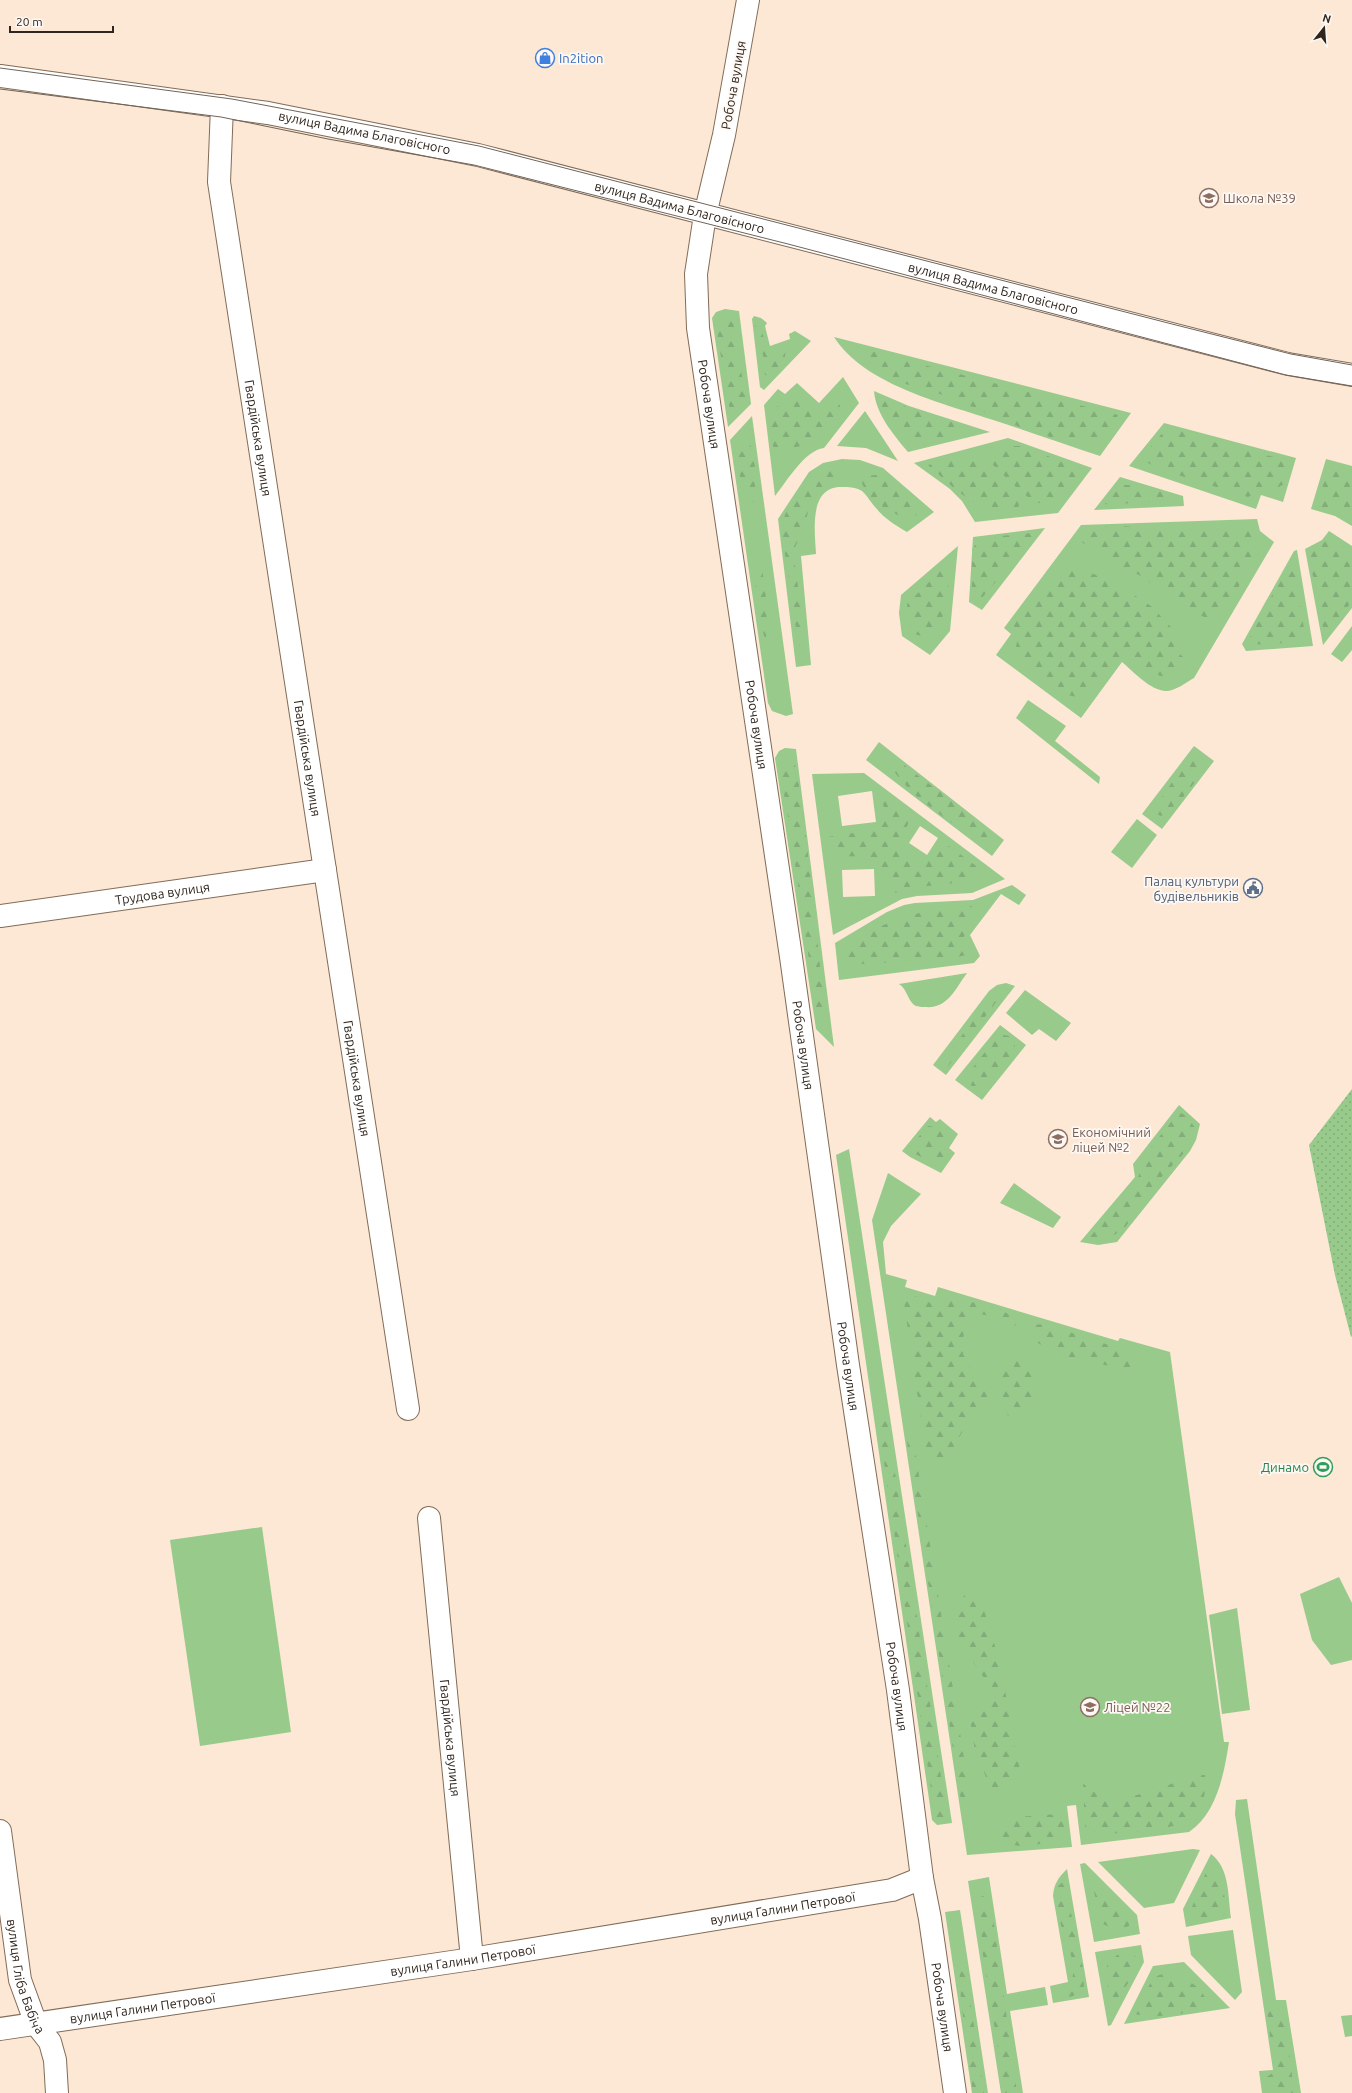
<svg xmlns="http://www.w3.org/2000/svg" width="1352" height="2093" viewBox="0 0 1352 2093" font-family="Ubuntu,sans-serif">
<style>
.grass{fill:#97ca8b;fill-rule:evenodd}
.forest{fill:url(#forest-firs)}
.park{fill:url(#park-dots)}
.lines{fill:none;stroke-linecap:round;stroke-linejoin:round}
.street-casing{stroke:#826b57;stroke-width:24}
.secondary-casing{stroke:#826b57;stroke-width:24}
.street{stroke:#fff;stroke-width:22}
.secondary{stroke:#fff;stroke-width:22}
.tram{stroke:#716358;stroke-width:1}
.labels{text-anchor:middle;stroke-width:3.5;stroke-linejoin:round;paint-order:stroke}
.shop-label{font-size:13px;fill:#366cbe;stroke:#fdf8f3;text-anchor:start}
.street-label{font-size:13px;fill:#2f251d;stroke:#fdf8f3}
.education-label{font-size:13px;fill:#785e54;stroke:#fdf8f3;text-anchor:start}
.service-label{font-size:13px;fill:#4e5e75;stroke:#fdf8f3;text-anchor:end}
.leisure-label{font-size:13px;fill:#27864d;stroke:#fdf8f3;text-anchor:end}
</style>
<defs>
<pattern id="forest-firs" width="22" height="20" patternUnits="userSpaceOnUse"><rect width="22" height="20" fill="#97ca8b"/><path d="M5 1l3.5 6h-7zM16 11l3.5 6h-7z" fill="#82ad78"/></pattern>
<pattern id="park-dots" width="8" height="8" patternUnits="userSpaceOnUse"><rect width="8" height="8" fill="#97ca8b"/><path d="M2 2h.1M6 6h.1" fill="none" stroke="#82ad78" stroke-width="1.8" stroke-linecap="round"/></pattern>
</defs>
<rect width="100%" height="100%" fill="#fce8d5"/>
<!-- grass -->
<g class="grass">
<polygon points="725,309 739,311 751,404 728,427 712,318 716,312"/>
<polygon points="754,316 761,318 767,323 765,326 770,346 790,339 789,334 795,331 811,341 764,390 760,387 752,319"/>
<path d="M834,337l297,76 -31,43c-37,-12 -73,-25 -110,-37 -51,-17 -126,-35 -156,-82z"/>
<path d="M843,377l16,26 -35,45c-19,2 -37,33 -49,48l-11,-91 14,-16 7,5 12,-11 22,20z"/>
<path d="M874,391l35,15 81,26 -82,20c-15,-18 -32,-38 -34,-61z"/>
<polygon points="865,411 898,461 866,448 837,446"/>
<polygon points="752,416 793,714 786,716 772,711 768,703 730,440"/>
<polygon points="1164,423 1296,458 1283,502 1261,495 1256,509 1129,466"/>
<polygon points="1008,438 1092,468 1058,513 975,522 962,501 950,489 914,463"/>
<path d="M842,459l18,1 23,8 51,44 -27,20c-12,-7 -22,-13 -31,-24 -5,-5 -9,-13 -14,-17 -6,-4 -14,-4 -21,-4 -33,0 -26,46 -25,67l-15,2 10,109 -15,2 -18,-148 31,-47 14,-9z"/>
<polygon points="1326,459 1352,466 1352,526 1335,516 1311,509"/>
<polygon points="1120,477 1183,496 1184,506 1094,510"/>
<path d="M1257,519l3,12 14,11 -80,136c-7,4 -15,10 -22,12 -17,6 -38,-18 -50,-28l-41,56 -85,-63 15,-21 -7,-6 77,-103z"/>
<polygon points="1045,528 982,610 969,602 973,537"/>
<polygon points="1329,531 1352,546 1352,608 1323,645 1305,549 1322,540"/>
<polygon points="958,546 950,631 930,655 902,636 899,613 901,595"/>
<polygon points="1297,550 1313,646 1246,651 1242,644 1294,551"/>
<polygon points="1352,626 1352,650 1342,662 1331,654"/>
<polygon points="1028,700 1066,726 1055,741 1100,777 1099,784 1016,718"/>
<polygon points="879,742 1004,840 992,856 866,760"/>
<polygon points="1194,746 1214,761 1162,829 1142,814"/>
<polygon points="785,748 796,749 834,1047 816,1029 775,758 779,751"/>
<path d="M864,773l141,106 -33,14 -55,3 -15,3 -69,36 -21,-161zM872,791l4,31 -34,4 -4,-30zM920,826l18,12 -11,17 -18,-12zM874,869l1,27 -32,1 -1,-27z"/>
<polygon points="1137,819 1157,835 1132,868 1111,852"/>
<polygon points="1012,885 1026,895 1019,905 1001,894 970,935 980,956 974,963 839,980 835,943 887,912 904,905 915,903 973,900"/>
<path d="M967,973c-12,16 -19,36 -42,34 -5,0 -9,0 -12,-3 -6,-6 -6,-15 -14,-20z"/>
<polygon points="1006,983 1015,986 946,1075 933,1065 989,991 997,985"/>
<polygon points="1025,990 1071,1023 1056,1041 1039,1029 1032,1035 1006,1013"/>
<polygon points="1000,1025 1026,1045 982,1100 955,1080"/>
<polygon points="1179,1105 1200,1124 1196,1140 1190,1151 1117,1242 1098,1245 1080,1242 1135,1177 1133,1164"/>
<polygon points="930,1117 936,1122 940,1119 958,1134 949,1148 955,1153 941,1173 910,1157 902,1151"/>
<polygon points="849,1149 952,1823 937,1825 932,1820 836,1155"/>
<path d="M888,1173l33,21 -30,32 -8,16 3,32 21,6 -2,7 30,9 3,-9 180,54 2,-3 50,14 54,390h5c-5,32 -12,71 -40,90l-108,13 -5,-40 -9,1 5,41 -105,8 -95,-635z"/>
<polygon points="1014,1183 1061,1217 1053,1228 1000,1203"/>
<polygon points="262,1527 291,1732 200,1746 170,1540"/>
<polygon points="1339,1577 1352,1603 1352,1660 1331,1665 1312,1640 1300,1594"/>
<polygon points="1237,1608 1250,1710 1222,1714 1209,1615"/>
<polygon points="1247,1799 1276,2000 1286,2000 1301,2093 1262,2093 1259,2071 1273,2070 1235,1814 1236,1800"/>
<polygon points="1193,1849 1200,1850 1174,1903 1144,1908 1098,1862"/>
<path d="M1211,1854c19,14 17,43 20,64l-45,9 -3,-18z"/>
<polygon points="1085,1863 1137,1915 1140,1934 1094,1942 1080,1864"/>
<path d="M1067,1869l22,128 -36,6 -3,-17 18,-4 -15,-86c1,-12 5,-18 14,-27z"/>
<polygon points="989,1877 1007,1994 1045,1987 1048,2005 1010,2011 1023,2093 1001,2093 968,1881"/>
<polygon points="960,1910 988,2093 972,2093 945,1912"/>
<polygon points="1233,1930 1242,1992 1235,2000 1191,1955 1188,1936"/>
<polygon points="1141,1945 1144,1962 1111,2025 1108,2026 1095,1952"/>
<polygon points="1184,1962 1230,2008 1124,2024 1153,1966"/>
<polygon points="1352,2015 1352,2036 1345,2037 1341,2016"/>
</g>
<!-- forest -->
<g class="forest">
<polygon points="727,316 733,321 746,401 731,417 715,320"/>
<path d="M758,322l11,30 16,-6c2,14 -4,22 -14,30l-6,-1 -2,-20 -8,-28z"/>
<path d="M852,347l14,3 252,65c-7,15 -15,25 -34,26 -39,3 -98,-30 -136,-44 -18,-7 -37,-10 -55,-18 -15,-7 -30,-19 -41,-32z"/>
<polygon points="880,396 891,402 952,422 957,428 956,435 924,442 906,440 879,404"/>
<path d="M798,400c16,10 20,13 38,3l4,2c-2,13 -4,14 -13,24 -17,17 -28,19 -52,20 -9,-14 -4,-28 1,-42z"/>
<polygon points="1178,430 1205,440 1278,458 1288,468 1284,484 1272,491 1258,492 1248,497 1159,469 1141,459 1164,431"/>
<path d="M748,439c9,22 8,41 6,64l-13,-16 -3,-37z"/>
<polygon points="1006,446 1023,446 1075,467 1079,477 1069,490 1058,498 1048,503 1035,503 1018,489 993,465 991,451"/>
<path d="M973,455c9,5 44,36 46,46 0,3 0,5 -1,7 -32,15 -68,-24 -90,-43z"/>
<path d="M838,467l6,10 -9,6 -17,7 -9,17 -5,22 -11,22 12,86 -5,10c-6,-16 -4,-31 -7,-48 -3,-20 -14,-63 -9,-81 2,-8 10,-16 15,-23 11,-20 17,-25 39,-28z"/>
<polygon points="1336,469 1352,471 1352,518 1343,513 1317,506 1327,471"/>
<path d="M877,475c21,10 31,18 40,40l-9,4c-18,-6 -47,-22 -47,-43z"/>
<polygon points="1122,485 1136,485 1169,494 1169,501 1129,503 1113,506 1105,504"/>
<path d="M1119,526l84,5 27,-3h21c1,6 5,13 4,19 -5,28 -24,56 -47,72l-18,-9 -51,-35 -34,-17 -25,-17 9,-13z"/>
<polygon points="1032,533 1033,539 980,600 972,597 972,549 981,538"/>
<polygon points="1328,539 1335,540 1352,552 1352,601 1327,634 1322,625 1316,583 1309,566 1310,553"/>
<path d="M1293,560l12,75c-17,10 -39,11 -58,8l42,-80z"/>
<path d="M761,565c6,25 6,50 5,76l-9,-27 -2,-40z"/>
<polygon points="945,566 950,571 948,592 943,615 937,632 930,638 914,634 908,622 907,604"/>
<path d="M1061,570l28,2 30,13 32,21 21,22 3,21 14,14c-18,27 -42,8 -62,-6l-12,3 -16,18 -20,19c-30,-3 -47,-19 -65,-42l5,-21 -7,-10z"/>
<path d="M878,753l11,1 74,55 28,25 3,9c-20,-2 -64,-35 -80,-49 -13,-13 -24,-28 -36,-41z"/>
<path d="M1198,755l8,7c-9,20 -26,42 -45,54l-9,-4 37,-55z"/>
<polygon points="784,759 793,759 797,772 805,827 825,1013 824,1024 818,1021 786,803 778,769"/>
<path d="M878,790l24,18 8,11 -6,15 -3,17 17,10 31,-15 34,25 -10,10 -55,6 -23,6c-9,-10 -6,-11 -11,-22 -7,-17 -34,-15 -49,-14l-7,-12v-8l44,-7 11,-5 3,-12z"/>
<polygon points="972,906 971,917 964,937 966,955 943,960 858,964 850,962 847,948 878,927 908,916 931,910"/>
<polygon points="1003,988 1005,990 947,1068 941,1064 990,997"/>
<polygon points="999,1034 1009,1036 1015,1045 1010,1060 982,1086 972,1086 964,1079"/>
<path d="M1179,1112l9,5 7,11 -2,12 -8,12 -32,34 -29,43 -17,10 -20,1c15,-17 44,-45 52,-65 2,-5 0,-10 2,-15z"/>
<polygon points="928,1126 939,1127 949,1137 947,1145 946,1163 938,1165 907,1150"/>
<polygon points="912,1295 933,1304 950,1297 993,1307 1011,1315 1016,1325 1006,1328 986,1315 972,1313 964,1324 963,1354 988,1397 982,1411 968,1422 945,1462 933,1464 926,1453 903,1296"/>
<polygon points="1045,1324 1115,1347 1146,1362 1145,1371 1119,1368 1063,1356 1034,1341 1030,1325"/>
<path d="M1020,1357l14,10c6,28 -3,36 -26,49l-8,-30v-24z"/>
<polygon points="878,1420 887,1420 947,1816 943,1820 936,1817 931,1789"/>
<polygon points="909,1430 915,1450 968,1783 965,1808 960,1795 906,1435"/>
<path d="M965,1595l18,12 9,28 10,37 13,78 7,27 -30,14 -17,-40 -6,-39 17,-7 3,-19c-10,-18 -42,-55 -35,-76 2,-5 7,-11 11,-15z"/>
<path d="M1191,1775h14c0,14 1,30 -10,41 -14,14 -75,19 -96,17 -4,0 -9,-4 -14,-6l-2,-43 8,4 9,11c31,1 63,-10 91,-24z"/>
<path d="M1059,1814l5,8v13c-19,9 -47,18 -65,3l2,-20z"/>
<path d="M1207,1870h9c7,16 11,28 8,45l-19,6 -15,-2v-7z"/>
<path d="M1064,1881l19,87 1,20c-9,10 -16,10 -29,8l-2,-8 15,-1c14,-19 -3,-43 -7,-62 -3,-13 -4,-25 -4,-38z"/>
<polygon points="1092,1885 1107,1889 1130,1919 1129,1926 1116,1930 1103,1924"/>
<polygon points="983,1896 991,1903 1017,2093 1005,2093 982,1949 981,1917 978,1898"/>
<path d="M1133,1952l5,9 -3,12 -20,29c-10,-10 -8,-26 -8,-39l13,-10z"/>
<polygon points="959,1966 967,1979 984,2093 973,2093 961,2000"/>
<path d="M1165,1973c17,4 37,11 42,30 -21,14 -49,15 -74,11l21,-37z"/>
<polygon points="1267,2008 1278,2008 1285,2016 1294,2093 1275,2093 1265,2078 1276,2071 1278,2063 1270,2038"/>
</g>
<!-- park -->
<polygon class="park" points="1352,1089 1352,1336 1351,1337 1335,1275 1309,1145"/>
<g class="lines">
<defs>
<g id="street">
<path id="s1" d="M748,0l-24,135 -19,80 -9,59 2,54 93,629 57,408 50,325 24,188 8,41 25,174"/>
<path id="s2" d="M222,106l-3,76 189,1227"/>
<path id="s3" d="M0,916l325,-46"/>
<path id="s4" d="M429,1518l43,441"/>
<path id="s5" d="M0,1831l20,149 16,44 14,18 5,18 2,33"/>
<path id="s6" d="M0,2029l472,-70 420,-69 30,-12"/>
</g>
<g id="secondary">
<path id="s7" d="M0,76l268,37 210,42 810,209 64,11"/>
</g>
</defs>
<!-- street casing -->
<use href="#street" class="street-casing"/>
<!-- secondary casing -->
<use href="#secondary" class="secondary-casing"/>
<!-- street -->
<use href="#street" class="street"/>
<!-- secondary -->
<use href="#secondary" class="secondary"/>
<!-- tram -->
<g class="tram">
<polyline points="0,68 232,99 479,146 1172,324 1291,354 1352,365"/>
<polyline points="0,89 221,117 328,139 474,165 788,244 1286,375 1352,386"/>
</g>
</g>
<!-- icons -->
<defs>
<symbol id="shop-ring" viewBox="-11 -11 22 22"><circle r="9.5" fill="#fdf8f3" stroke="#3f7fe0" stroke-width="1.5"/><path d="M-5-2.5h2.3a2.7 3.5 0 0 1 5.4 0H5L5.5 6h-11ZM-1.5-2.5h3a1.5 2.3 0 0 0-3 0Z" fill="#3f7fe0"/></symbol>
<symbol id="school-ring" viewBox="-11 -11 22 22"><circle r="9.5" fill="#fdf8f3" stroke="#8d6e63" stroke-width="1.5"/><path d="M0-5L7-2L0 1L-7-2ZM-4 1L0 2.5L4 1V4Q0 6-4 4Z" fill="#8d6e63"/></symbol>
<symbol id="civic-ring" viewBox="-11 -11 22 22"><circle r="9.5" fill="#fdf8f3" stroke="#5c6f8a" stroke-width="1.5"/><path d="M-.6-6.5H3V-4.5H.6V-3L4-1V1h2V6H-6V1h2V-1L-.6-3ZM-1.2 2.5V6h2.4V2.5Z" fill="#5c6f8a"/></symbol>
<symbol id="university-ring" viewBox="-11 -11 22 22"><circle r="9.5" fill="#fdf8f3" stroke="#8d6e63" stroke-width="1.5"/><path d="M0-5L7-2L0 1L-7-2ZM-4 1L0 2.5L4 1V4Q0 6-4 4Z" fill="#8d6e63"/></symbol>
<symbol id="stadium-ring" viewBox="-11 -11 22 22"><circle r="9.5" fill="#fdf8f3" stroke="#2e9e5b" stroke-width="1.5"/><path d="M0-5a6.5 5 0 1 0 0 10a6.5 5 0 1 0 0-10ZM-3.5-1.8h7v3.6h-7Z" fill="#2e9e5b"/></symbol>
</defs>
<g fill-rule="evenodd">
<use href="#shop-ring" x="534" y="47" width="22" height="22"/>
<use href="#school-ring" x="1198" y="187" width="22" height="22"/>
<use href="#civic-ring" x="1242" y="877" width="22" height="22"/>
<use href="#university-ring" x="1047" y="1128" width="22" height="22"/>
<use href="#stadium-ring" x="1312" y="1456" width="22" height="22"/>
<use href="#school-ring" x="1079" y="1696" width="22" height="22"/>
</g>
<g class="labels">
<!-- shop labels -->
<g class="shop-label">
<text x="559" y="63">In2ition</text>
</g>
<!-- street labels -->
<g class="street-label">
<text transform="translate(733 85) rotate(-80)" y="5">Робоча вулиця</text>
<text dy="5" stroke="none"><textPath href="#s7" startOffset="369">вулиця Вадима Благовісного</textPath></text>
<text dy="5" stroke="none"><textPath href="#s7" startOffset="693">вулиця Вадима Благовісного</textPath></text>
<text dy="5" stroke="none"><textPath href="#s7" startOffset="1017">вулиця Вадима Благовісного</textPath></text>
<text dy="5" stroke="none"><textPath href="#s1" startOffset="410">Робоча вулиця</textPath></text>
<text dy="5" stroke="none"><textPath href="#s2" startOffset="335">Гвардійська вулиця</textPath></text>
<text dy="5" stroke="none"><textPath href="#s1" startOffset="734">Робоча вулиця</textPath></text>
<text dy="5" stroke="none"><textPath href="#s2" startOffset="659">Гвардійська вулиця</textPath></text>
<text dy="5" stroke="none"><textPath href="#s3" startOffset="164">Трудова вулиця</textPath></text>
<text dy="5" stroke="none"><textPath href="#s1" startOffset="1058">Робоча вулиця</textPath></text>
<text dy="5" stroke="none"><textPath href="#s2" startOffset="983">Гвардійська вулиця</textPath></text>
<text dy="5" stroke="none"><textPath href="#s1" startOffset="1382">Робоча вулиця</textPath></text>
<text dy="5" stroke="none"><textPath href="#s1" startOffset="1706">Робоча вулиця</textPath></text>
<text dy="5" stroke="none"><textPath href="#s4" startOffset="221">Гвардійська вулиця</textPath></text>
<text dy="5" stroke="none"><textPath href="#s6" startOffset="792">вулиця Галини Петрової</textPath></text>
<text dy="5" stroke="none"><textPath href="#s6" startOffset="468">вулиця Галини Петрової</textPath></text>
<text dy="5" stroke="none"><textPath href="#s5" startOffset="148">вулиця Гліба Бабіча</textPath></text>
<text dy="5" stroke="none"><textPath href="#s1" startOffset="2030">Робоча вулиця</textPath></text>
<text dy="5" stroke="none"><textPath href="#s6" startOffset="144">вулиця Галини Петрової</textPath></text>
</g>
<!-- education labels -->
<g class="education-label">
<text x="1223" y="203">Школа №39</text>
<text x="1072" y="1137">Економічний<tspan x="1072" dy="15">ліцей №2</tspan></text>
<text x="1104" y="1712">Ліцей №22</text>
</g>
<!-- service labels -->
<g class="service-label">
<text x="1239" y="886">Палац культури<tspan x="1239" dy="15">будівельників</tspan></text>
</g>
<!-- leisure labels -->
<g class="leisure-label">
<text x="1309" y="1472">Динамо</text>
</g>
</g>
<!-- north arrow -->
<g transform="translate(1324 28) rotate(17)" stroke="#fdf8f3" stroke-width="3" paint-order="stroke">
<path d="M0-3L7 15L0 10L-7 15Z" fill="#2f251d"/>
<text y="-6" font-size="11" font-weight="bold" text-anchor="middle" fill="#2f251d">N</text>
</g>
<!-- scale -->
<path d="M10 26v6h103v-6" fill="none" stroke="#2f251d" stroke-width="2"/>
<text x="16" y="26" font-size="12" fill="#2f251d" stroke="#fdf8f3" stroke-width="3" paint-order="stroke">20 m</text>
</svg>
